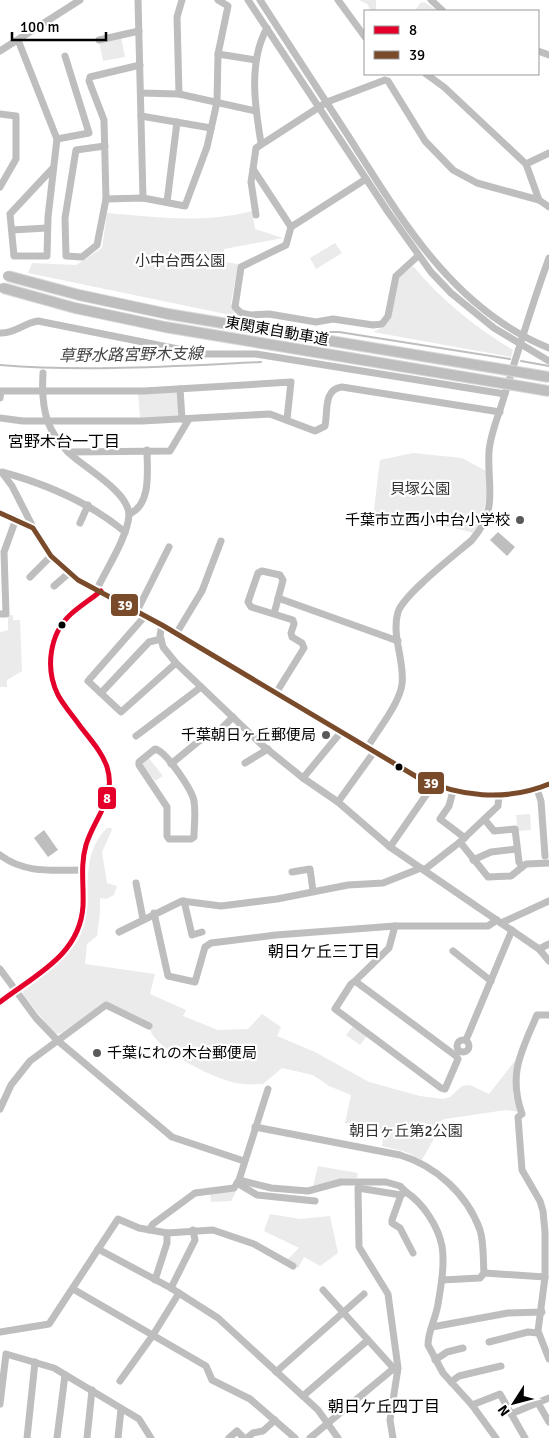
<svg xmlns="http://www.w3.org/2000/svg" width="549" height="1438" viewBox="0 0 549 1438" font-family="Signika,'Noto Sans JP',sans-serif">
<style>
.green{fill:#ebebeb}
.water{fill:#bebebe}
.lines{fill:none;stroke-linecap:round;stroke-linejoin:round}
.stream{stroke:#bebebe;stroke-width:2}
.minor{stroke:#bebebe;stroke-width:7}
.highway-bridge-casing{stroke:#dbdbdb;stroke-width:12;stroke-linecap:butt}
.highway-bridge{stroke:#bebebe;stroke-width:10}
.bus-1-casing{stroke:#fff;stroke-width:9}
.bus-2-casing{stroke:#fff;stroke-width:9}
.bus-1{stroke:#e4002b;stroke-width:5}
.bus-2{stroke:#7a4b2a;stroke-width:5}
.poi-dot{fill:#595959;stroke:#fff;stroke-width:2}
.bus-dot{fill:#000;stroke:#fff;stroke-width:2}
.labels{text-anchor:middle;stroke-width:4.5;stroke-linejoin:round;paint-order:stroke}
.park-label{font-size:15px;fill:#323232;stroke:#fff}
.street-label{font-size:15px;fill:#000;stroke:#fff}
.poi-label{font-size:15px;fill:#000;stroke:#fff;text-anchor:end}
.water-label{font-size:16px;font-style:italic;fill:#434343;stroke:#fff}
.neighbourhood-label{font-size:16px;fill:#000;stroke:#fff}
.line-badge{stroke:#fff;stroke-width:2}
.badge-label{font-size:14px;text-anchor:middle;font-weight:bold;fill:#fff}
</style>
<rect width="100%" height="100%" fill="#fff"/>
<!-- green -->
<g class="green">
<polygon points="359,0 376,0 376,11 371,11 367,4"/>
<polygon points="424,2 438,11 415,11 420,3"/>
<polygon points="121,37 125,57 103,61 99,41"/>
<path d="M252,211l3,18 28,9 -59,11v13l14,2 -7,39 9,14 -212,-44 4,-10 44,2 26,-17 5,-35c49,4 97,11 145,-2z"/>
<polygon points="335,243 342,253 316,269 310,258"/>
<path d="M413,266c28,34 62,61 100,84l-2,7 -138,-25 12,-6 14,-49z"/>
<polygon points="179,390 180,416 140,418 138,392"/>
<path d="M413,453l49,5 24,13c2,23 0,43 -13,62 -10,-3 -21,-6 -31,-7 -25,-4 -50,7 -68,-17l6,-49z"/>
<polygon points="8,615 13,615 13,620 20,620 22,671 7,680 7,687 0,687 0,632 8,630"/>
<polygon points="148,757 163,776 155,781 142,765"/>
<polygon points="530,814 531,830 518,831 516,815"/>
<path d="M107,828h4l1,2 -10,22 5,31 10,3 -3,9 -8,4 -6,-1v15l-3,23 -10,8 -2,20 70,10 -5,20 36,16 -3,6 35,14 30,-1 14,-15 19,13 -4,9 38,16 54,30 51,14 23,3 7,-2 12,-11 8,-1 19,9 28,-36 -4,36 5,18 -12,-2 -61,9 -9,5v11l-14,25 -16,-8 -24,-6 2,-16 -39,-7 6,-28 -22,-9 -16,-11 -31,-7 -19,16c-9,0 -19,1 -27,-1 -21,-4 -84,-34 -87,-57l-44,-24 -44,31 -7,1 -31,-40v-4c8,-15 43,-29 54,-49 21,-34 -3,-80 30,-113z"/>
<polygon points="353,1026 367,1036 360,1045 346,1035"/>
<polygon points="318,1166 358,1173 357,1178 340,1179 313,1186"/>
<polygon points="237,1190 231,1201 211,1202 210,1193"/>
<polygon points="270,1214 300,1219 330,1216 338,1253 320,1266 304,1257 298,1268 286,1261 299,1248 264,1231"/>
</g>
<!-- water -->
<g class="water">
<polygon points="498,532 515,547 507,556 490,540"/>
<polygon points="44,830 58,850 48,857 34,838"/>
</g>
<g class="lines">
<!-- stream -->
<g class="stream">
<polyline points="329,332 339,332 510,359"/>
<polyline points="521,361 549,366"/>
<path d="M0,365c87,7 174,1 261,-3"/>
</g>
<!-- minor -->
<g class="minor">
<polyline points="138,0 143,198"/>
<polyline points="248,0 388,212 431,272 451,293 494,328 549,361"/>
<path d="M260,0c29,44 58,89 87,134 53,83 105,175 202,214"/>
<polyline points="338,0 365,37"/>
<polyline points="431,0 443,11"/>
<polyline points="18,40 57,139 48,217 47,256 14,256 10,214 53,168"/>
<polyline points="99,40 139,31"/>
<polyline points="0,51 80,0"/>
<polyline points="538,51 549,55"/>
<polyline points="218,54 256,60"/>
<polyline points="426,74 444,87 526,164 539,200"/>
<polyline points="141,93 179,94 256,111"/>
<polyline points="179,94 177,17 182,0"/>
<polyline points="0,114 16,116 16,159 0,187"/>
<polyline points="141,116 211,128"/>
<polyline points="57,139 89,133 65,56"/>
<path d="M261,143c-6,-36 -13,-81 6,-115"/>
<polyline points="105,146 76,150 65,218 66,256 82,257 97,245 106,199 143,198 185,206 207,147 217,102 218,54 228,6 218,0"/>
<polyline points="526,164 549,153"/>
<polyline points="253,169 251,182 256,215"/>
<polyline points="366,179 291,227 286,245 241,267 235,307 241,313 250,315 269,314 316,322 333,319 373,325 382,324 388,316 396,276 418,256"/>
<polyline points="106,199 104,120 89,81 90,77 140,65"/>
<polyline points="167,202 177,122"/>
<polyline points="291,227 253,169 256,148 327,102 385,80 388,81 425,141 453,170 477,183 539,200 549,207"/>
<polyline points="12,230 47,228"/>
<path d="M0,333c14,1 24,-10 38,-12l165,33h53l249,40"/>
<path d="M43,373c-1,17 -1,33 5,49 4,11 13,23 21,31 17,16 60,39 60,62 -1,21 -23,55 -32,74"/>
<polyline points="180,389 182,419"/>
<polyline points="0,398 1,391 144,391 291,382 287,419"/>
<path d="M0,418l23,3h119l128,-7 45,17 10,-5c3,-14 -2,-37 17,-39l158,25"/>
<polyline points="68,452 170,451 189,419"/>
<path d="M2,472c44,12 87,30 123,60"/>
<polyline points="3,474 12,486 33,527"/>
<path d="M0,513l33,15 18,28 27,24 84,45 255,152c42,20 88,25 132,7"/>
<path d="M129,514c23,-9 18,-44 18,-64"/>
<polyline points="80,523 88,505"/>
<polyline points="30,577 51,556"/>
<polyline points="54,586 69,573"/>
<polyline points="278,598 398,641"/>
<polyline points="137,611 169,547"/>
<polyline points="0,614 6,614 4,552 16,519"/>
<polyline points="274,614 283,580 280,575 262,571 258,573 248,602 251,607 293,620 294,624 291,633 292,637 302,643 304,648 276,693"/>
<polyline points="145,616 88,681 121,712 176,663"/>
<polyline points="162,625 160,635 163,647 176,663 262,745 303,778 338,802 390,847 539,949 549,961"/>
<polyline points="176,634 202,591 221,541"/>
<polyline points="101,693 149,642 161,639"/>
<polyline points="136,736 201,687"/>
<path d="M367,748c10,-17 33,-45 35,-64 3,-23 -11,-48 -4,-72 6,-18 58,-58 74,-72 27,-32 15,-52 17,-88 1,-18 10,-37 15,-55 14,-46 28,-93 45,-139"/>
<path d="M155,749c11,2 37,41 39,52 2,12 0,24 0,36l-3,2h-22l-2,-3v-29l-28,-42v-3z"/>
<polyline points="245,763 268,749"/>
<polyline points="171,764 199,741 219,731 233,717"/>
<polyline points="303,778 341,732"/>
<polyline points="537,789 541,801 545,856"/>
<polyline points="453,791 449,806 440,819 465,838"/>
<polyline points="338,802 374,752"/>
<polyline points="485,820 494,831 515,829 519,862 522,867"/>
<polyline points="460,842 488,877 511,876 526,864 549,863"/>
<polyline points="390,847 433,785"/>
<path d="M0,855c25,19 53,15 83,15"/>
<polyline points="473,860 491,852 517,849"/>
<polyline points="424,870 460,842 498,806 499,795"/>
<polyline points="292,872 310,869 313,891"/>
<polyline points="136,883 143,919"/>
<polyline points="184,901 192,935 202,932"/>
<polyline points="154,913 168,976 195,982 205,947 211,943 276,935 395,926 389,948 355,981 351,984 335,1009 441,1088 445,1089 458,1059 456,1056 355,981"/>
<polyline points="501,923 549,901"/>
<polyline points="395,926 488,926 497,920"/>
<polyline points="119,932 182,901 221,906 277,899 348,885 383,883 421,868"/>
<polyline points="539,949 549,944"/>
<polyline points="453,951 491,981"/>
<polyline points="0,969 36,1018 57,1040 172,1137 244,1161"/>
<path d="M0,1002c35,-27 80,-47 83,-96 1,-20 -3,-41 3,-61 8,-27 31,-47 21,-78 -5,-15 -17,-28 -27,-41 -7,-10 -16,-20 -22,-31 -13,-26 -9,-61 13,-81 9,-8 20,-15 30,-23"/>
<path d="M549,1015h-12c-16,37 -29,59 -15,99l-4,3 4,53 18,31 3,10 2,21v45l-7,54 11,28"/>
<circle cx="463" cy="1046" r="6"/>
<polyline points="466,1040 512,930"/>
<polyline points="0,1109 11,1085 30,1061 106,1005 149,1026"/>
<path d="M255,1127l145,28c36,11 67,39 80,75 4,13 3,29 4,43l61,4"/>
<polyline points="239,1180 271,1188 308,1191 341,1182 386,1182 400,1186 406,1192"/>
<polyline points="237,1183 257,1195 315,1201"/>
<polyline points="401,1195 392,1220 392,1223 400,1228 413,1253"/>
<polyline points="149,1230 153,1224 195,1193 234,1188 239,1180 268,1089"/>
<polyline points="98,1249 171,1288 218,1318 318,1410 338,1438"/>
<polyline points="155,1280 167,1243 167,1233"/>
<polyline points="442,1280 480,1278 484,1273"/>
<polyline points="171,1288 195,1240 193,1230"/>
<polyline points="73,1289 206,1366 212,1380 250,1399 295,1438"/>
<polyline points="323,1290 397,1372"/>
<polyline points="432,1327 508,1313 542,1312"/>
<polyline points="0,1332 49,1324 118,1219 139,1228 167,1233 213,1230 254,1244 293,1266"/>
<polyline points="489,1342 528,1332 538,1333"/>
<polyline points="435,1360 447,1352 463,1348"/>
<polyline points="276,1372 364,1294"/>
<polyline points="120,1381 153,1335 179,1293"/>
<polyline points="451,1382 459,1376 501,1366"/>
<polyline points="303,1396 368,1340"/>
<polyline points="538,1403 549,1422"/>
<polyline points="0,1404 6,1354 54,1368 139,1419 151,1438"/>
<polyline points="472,1405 500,1394 525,1438"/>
<polyline points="511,1414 549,1398"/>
<polyline points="27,1438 35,1362"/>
<polyline points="57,1438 65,1375"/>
<polyline points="87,1438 92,1390"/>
<polyline points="118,1438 121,1409"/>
<polyline points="229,1438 237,1431 244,1438"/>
<polyline points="247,1438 253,1433 263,1431 275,1420"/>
<polyline points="310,1438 393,1369"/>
<path d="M393,1438l-3,-18 8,-52 -10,-74 -29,-47 -1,-59 43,7 5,-3c17,11 32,34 36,54 3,18 -1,40 -4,58 -2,14 -10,27 -10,41l15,28 29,32 24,33"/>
</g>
<defs>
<g id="highway-bridge">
<polyline points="8,276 79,295 168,314 549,377"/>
<polyline points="3,288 75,308 165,327 549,391"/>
</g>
</defs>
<!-- highway-bridge casing -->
<use href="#highway-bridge" class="highway-bridge-casing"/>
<!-- highway-bridge -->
<use href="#highway-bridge" class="highway-bridge"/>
<defs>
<path id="bus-1" d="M0,1002c35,-27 80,-47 83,-96 1,-20 -3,-41 3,-61 8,-27 31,-47 21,-78 -5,-15 -17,-28 -27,-41 -7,-10 -16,-20 -22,-31 -13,-26 -9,-61 13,-81 9,-8 20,-15 30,-23"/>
<path id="bus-2" d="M0,513l33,15 18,28 27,24 84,45 255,152c42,20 88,25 132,7"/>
</defs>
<!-- bus-1 casing -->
<use href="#bus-1" class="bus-1-casing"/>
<!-- bus-2 casing -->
<use href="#bus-2" class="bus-2-casing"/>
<!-- bus-1 -->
<use href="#bus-1" class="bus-1"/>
<!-- bus-2 -->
<use href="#bus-2" class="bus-2"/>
</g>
<!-- markers -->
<g class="poi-dot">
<circle cx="520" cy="520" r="5"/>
<circle cx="326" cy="735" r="5"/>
<circle cx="97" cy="1053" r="5"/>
</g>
<g class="bus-dot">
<circle cx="62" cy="625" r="4.5"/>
<circle cx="399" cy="767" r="4.5"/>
</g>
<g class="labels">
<!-- park labels -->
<g class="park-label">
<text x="180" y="266">小中台西公園</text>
<text x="420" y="494">貝塚公園</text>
<text x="406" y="1136">朝日ヶ丘第2公園</text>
</g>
<!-- street labels -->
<g class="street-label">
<text transform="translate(277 331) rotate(10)" y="5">東関東自動車道</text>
</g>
<!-- poi labels -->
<g class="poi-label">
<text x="510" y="525">千葉市立西小中台小学校</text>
<text x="316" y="740">千葉朝日ヶ丘郵便局</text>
<text x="107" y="1058" text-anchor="start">千葉にれの木台郵便局</text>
</g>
<!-- water labels -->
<g class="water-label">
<text transform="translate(131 354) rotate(-1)" y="6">草野水路宮野木支線</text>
</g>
<!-- neighbourhood labels -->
<g class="neighbourhood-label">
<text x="64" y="447">宮野木台一丁目</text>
<text x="324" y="957">朝日ケ丘三丁目</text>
<text x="384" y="1412">朝日ケ丘四丁目</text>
</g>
</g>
<g class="line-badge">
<rect x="110" y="593" width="29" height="24" rx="5" fill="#7a4b2a"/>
<rect x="417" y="771" width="28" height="24" rx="5" fill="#7a4b2a"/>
<rect x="97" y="786" width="20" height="24" rx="5" fill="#e4002b"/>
</g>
<g class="badge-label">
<text x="125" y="610">39</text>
<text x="431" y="788">39</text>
<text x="107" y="803">8</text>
</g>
<!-- legend -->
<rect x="364" y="10" width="175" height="65" fill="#ffffff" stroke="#999999"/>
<rect x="374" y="26" width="25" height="8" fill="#e4002b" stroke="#999999"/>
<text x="409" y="35" font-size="15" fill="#000000">8</text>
<rect x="374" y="51" width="25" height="8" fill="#7a4b2a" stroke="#999999"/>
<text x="409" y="60" font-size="15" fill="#000000">39</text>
<!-- north arrow -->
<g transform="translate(514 1403) rotate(234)" stroke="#ffffff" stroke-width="4" paint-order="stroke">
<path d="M0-4L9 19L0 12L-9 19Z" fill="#000000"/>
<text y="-8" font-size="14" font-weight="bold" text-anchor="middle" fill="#000000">N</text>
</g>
<!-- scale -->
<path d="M12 32v8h94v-8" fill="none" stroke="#000000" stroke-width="2.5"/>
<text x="20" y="32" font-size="15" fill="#000000" stroke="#ffffff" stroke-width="4" paint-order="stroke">100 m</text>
</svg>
